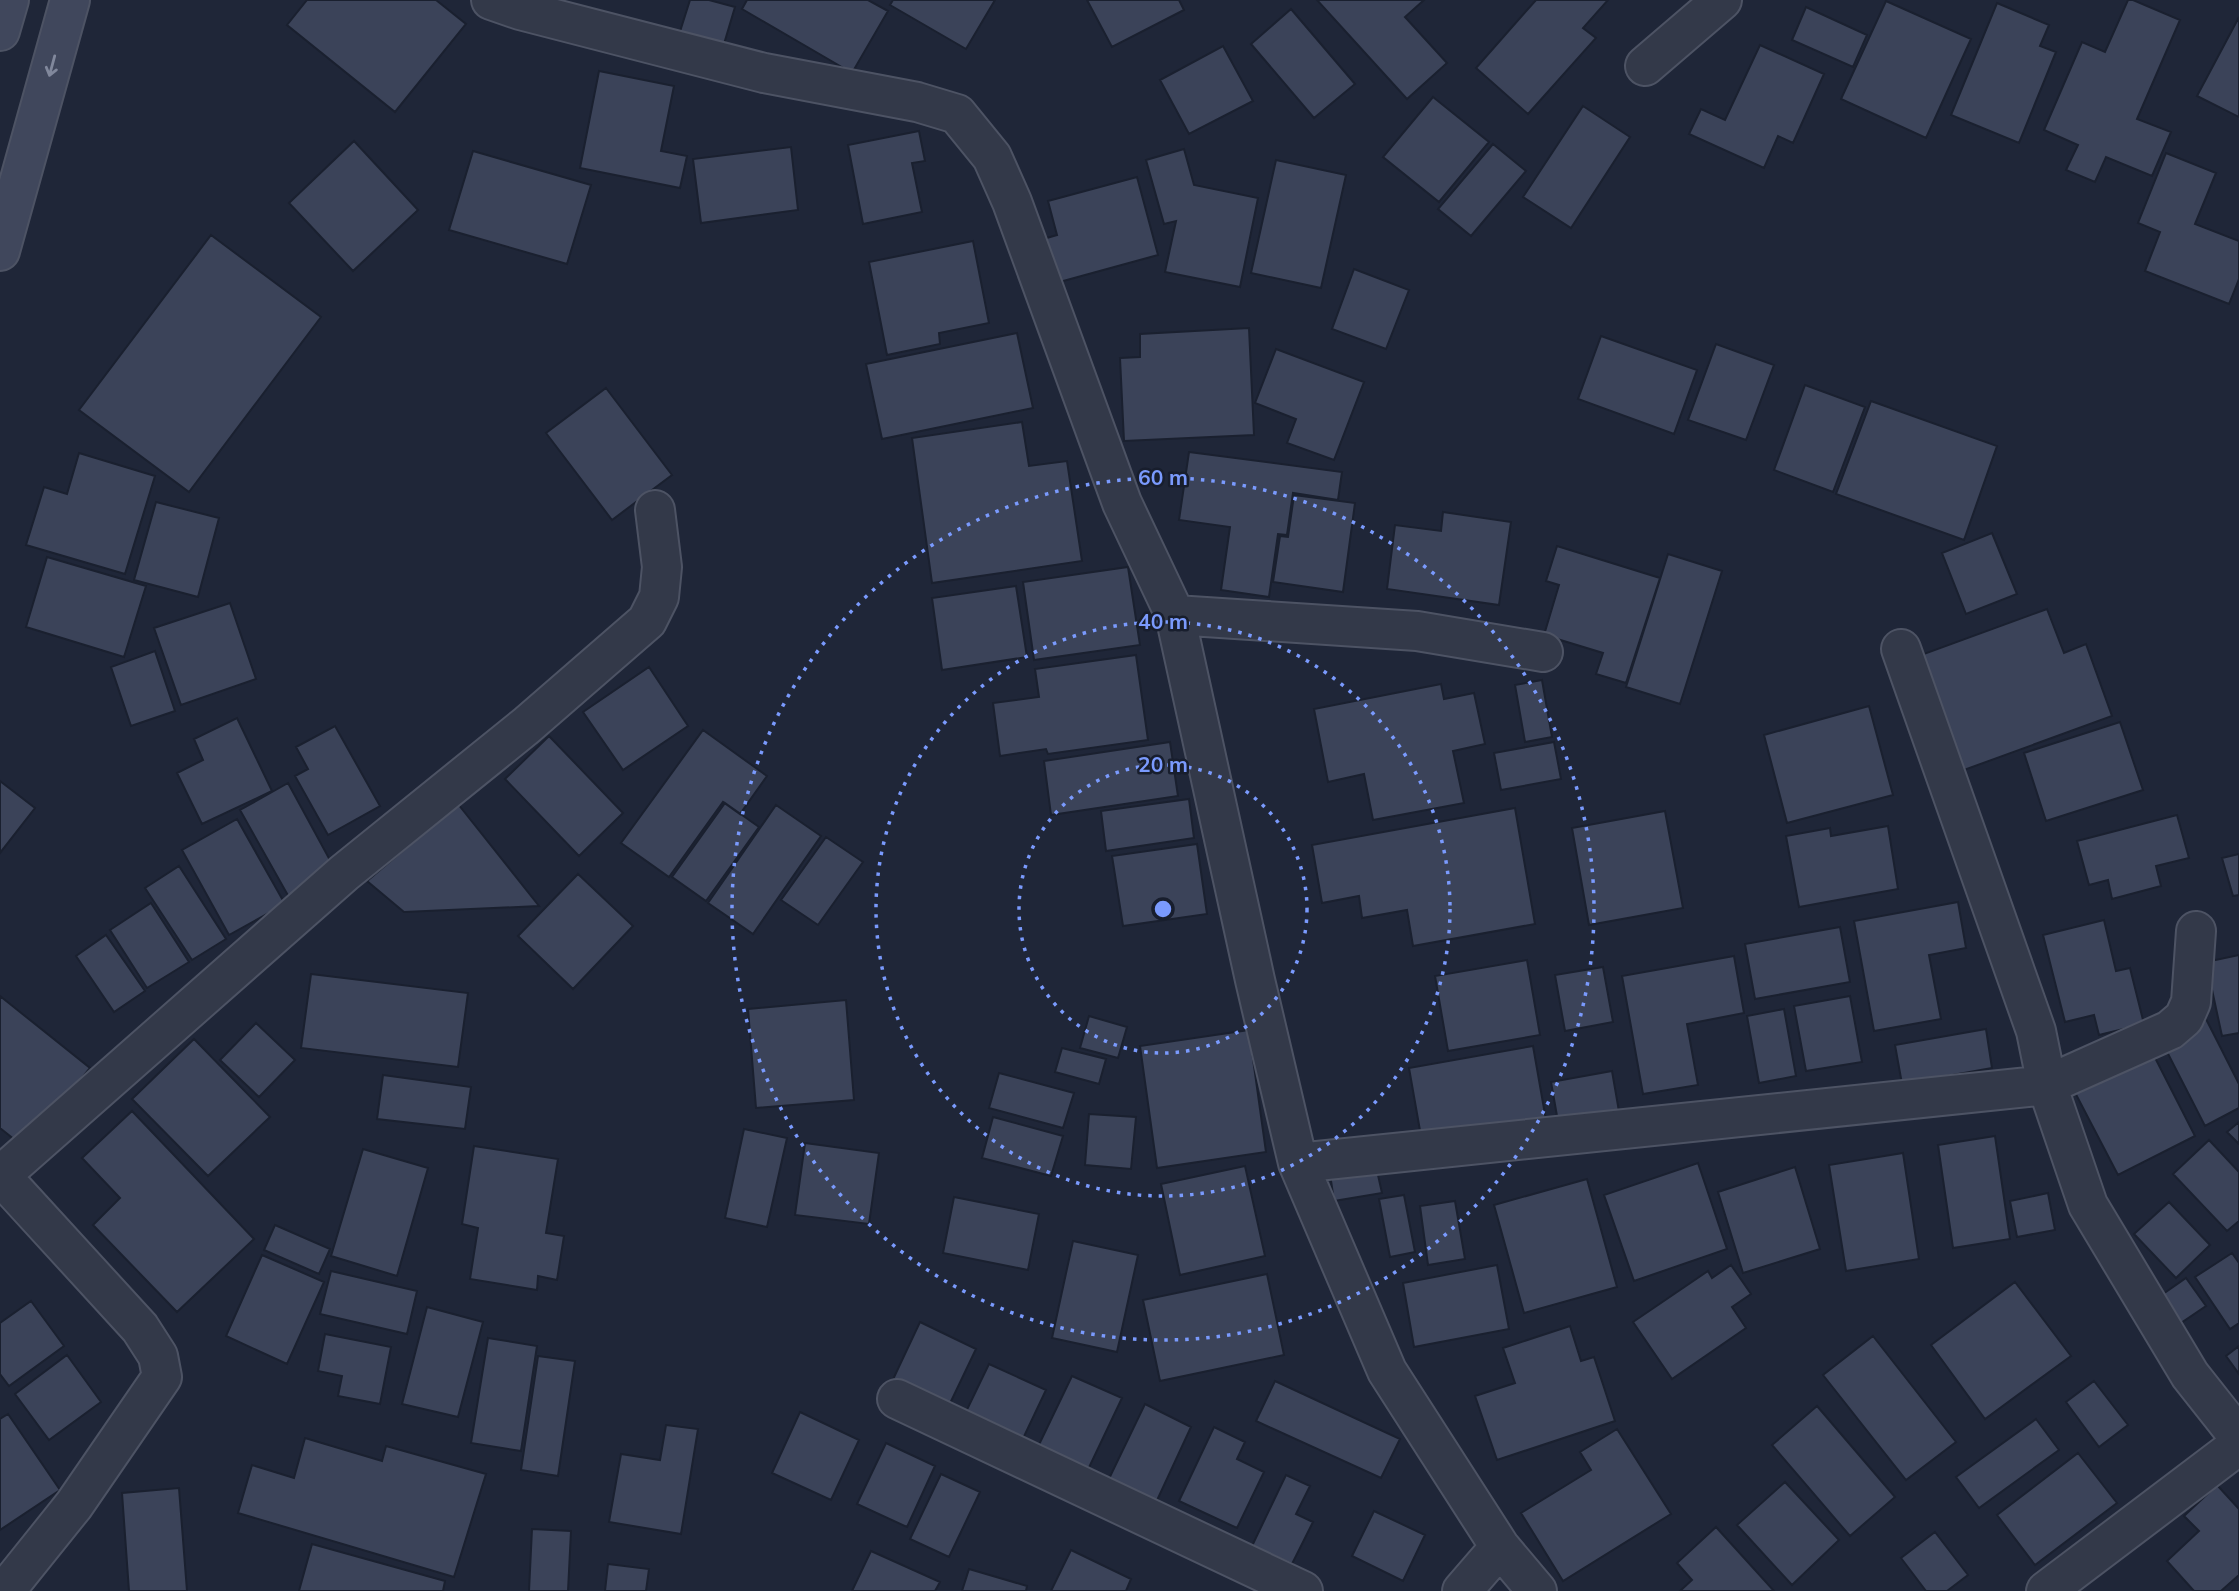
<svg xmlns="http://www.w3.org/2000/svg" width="2239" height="1591" viewBox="0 0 2239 1591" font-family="Mulish,sans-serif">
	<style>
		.building { fill: #3b4359; stroke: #1a202f; stroke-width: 2 }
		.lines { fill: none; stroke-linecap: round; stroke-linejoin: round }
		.street-casing { stroke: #4d5364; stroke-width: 42 }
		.secondary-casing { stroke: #4d5364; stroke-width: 42 }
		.street { stroke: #333949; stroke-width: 38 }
		.secondary { stroke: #40475c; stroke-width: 38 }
		.oneway { stroke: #81889c }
		.ring { fill: none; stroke: #7a9afd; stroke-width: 3.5; stroke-dasharray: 3.5 7 }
		.centre { fill: #7a9afd; stroke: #181e2d; stroke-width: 3.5 }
		.ring-label { font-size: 21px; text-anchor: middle; font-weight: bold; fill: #7a9afd; stroke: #181e2d; stroke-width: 5; stroke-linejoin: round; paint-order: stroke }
	</style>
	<rect width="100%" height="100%" fill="#1f2638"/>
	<!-- building -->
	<path class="building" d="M307 0H436L466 24 395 112 287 25Z
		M690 0H709L735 7 721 54 677 41Z
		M747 0H868L888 11 852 73 742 9Z
		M893 0H995L966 49 890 5Z
		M1087 0H1179L1184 10 1112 47Z
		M1317 0H1424L1405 17 1447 63 1407 99Z
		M1536 0H1608L1583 28 1596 38 1528 114 1476 68Z
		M2128 0H2133L2180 20 2137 119 2171 132 2152 176 2106 157 2095 182 2066 170 2078 145 2044 130 2082 42 2105 52Z
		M1886 1 1971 39 1926 138 1841 99Z
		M1997 3 2049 25 2040 46 2056 52 2019 143 1951 115Z
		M1806 7 1867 35 1853 67 1792 40Z
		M1291 9 1355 84 1314 118 1251 44Z
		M2239 17V117L2197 96Z
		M1760 45 1824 74 1793 143 1778 136 1764 168 1689 134 1701 109 1725 120Z
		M1223 46 1253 101 1189 134 1160 80Z
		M599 71 674 86 661 151 687 156 680 188 580 168Z
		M1433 97 1489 142 1439 202 1383 157Z
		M1583 106 1630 137 1571 228 1523 197Z
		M919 131 925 161 912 163 922 212 863 224 848 145Z
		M354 141 418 210 353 271 289 203Z
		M1493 144 1526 171 1471 236 1438 209Z
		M791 147 798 210 701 223 693 159Z
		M1184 149 1194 185 1258 198 1240 287 1165 272 1176 221 1164 224 1146 160Z
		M473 151 591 185 567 264 449 230Z
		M2166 153 2216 173 2195 224 2239 241V279L2229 304 2145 271 2160 232 2138 223Z
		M1276 160 1346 175 1321 288 1251 273Z
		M1137 177 1158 255 1045 286 1033 242 1057 235 1048 201Z
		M211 235 321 317 189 492 79 410Z
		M973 241 989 323 939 333 940 344 887 355 869 262Z
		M1354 269 1409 290 1386 349 1332 329Z
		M1249 328 1254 435 1124 441 1120 358 1140 357V334Z
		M1017 333 1033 408 882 439 866 364Z
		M1601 336 1697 370 1674 434 1578 399Z
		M1716 344 1774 365 1746 440 1688 420Z
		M1276 349 1364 382 1334 460 1287 443 1296 419 1255 403Z
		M1805 385 1865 407 1833 492 1774 470Z
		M606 388 672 475 612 520 546 433Z
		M1871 401 1997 446 1964 540 1836 494Z
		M1022 422 1029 466 1067 461 1082 561 932 583 912 438Z
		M1189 452 1342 472 1338 500 1293 493 1287 535 1278 534 1269 597 1221 590 1230 527 1179 520Z
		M79 453 155 476 125 574 26 545 44 487 67 494Z
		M1294 495 1355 503 1343 592 1273 582 1280 536 1288 537Z
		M156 502 219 518 198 597 134 580Z
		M1443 512 1511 522 1499 605 1387 589 1395 525 1441 531Z
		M1992 533 2017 594 1966 614 1942 553Z
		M1557 546 1660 578 1626 683 1596 674 1603 653 1544 635 1559 585 1546 581Z
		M1668 554 1722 571 1680 704 1626 687Z
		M47 557 146 586 124 657 26 627Z
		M1128 567 1140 645 1034 660 1023 582Z
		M1016 586 1027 657 942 670 932 598Z
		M230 603 256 679 181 705 154 628Z
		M2047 609 2064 653 2086 644 2112 716 1953 774 1910 659Z
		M155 651 175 711 131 726 111 667Z
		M1136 655 1148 740 1048 754 1046 749 1000 756 993 703 1039 697 1035 669Z
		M649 667 688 726 623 770 583 712Z
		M1542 680 1552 737 1525 742 1515 685Z
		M1441 684 1444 699 1474 693 1485 744 1453 751 1464 803 1373 820 1364 774 1328 782 1314 709Z
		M1869 706 1893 795 1787 823 1764 735Z
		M237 718 272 791 202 824 177 773 203 760 194 739Z
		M2120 722 2143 790 2046 821 2024 753Z
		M335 726 380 806 328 835 295 776 308 769 296 747Z
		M703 730 767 776 740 814 723 802 669 877 621 843Z
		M549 736 623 813 579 856 505 779Z
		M1170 742 1178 796 1051 815 1044 761Z
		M1554 742 1561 779 1501 790 1494 753Z
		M0 781 35 808 0 853Z
		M288 783 337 873 290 899 240 810Z
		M1189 799 1194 838 1106 851 1101 811Z
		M725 803 759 827 706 901 672 877Z
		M458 804 539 906 404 912 367 881Z
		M776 805 821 836 753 934 708 903Z
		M1515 808 1535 924 1413 946 1407 910 1362 918 1359 896 1322 903 1312 845Z
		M1665 811 1683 908 1589 925 1572 828Z
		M2177 815 2189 858 2156 866 2161 886 2112 899 2108 880 2089 885 2077 841Z
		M237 819 285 904 229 935 182 850Z
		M1888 826 1898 889 1799 907 1786 836 1830 828 1831 836Z
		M826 837 863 862 818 925 781 900Z
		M1197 844 1207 914 1123 926 1112 856Z
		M2239 854V895L2233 896 2222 858Z
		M179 866 226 939 192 960 145 888Z
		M578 874 633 926 573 989 518 936Z
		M1958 902 1966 948 1929 955 1941 1019 1874 1031 1854 921Z
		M151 903 189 962 147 988 110 930Z
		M2104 920 2116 971 2130 968 2144 1024 2099 1035 2094 1015 2065 1022 2043 935Z
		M1840 927 1850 982 1755 999 1745 944Z
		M106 935 145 991 114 1012 76 956Z
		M2239 955V1033L2222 1036 2206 962Z
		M1734 956 1744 1013 1687 1024 1698 1085 1643 1094 1622 976Z
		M1527 960 1540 1035 1448 1051 1435 976Z
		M1603 967 1613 1022 1565 1031 1555 975Z
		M311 974 468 993 458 1067 301 1048Z
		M0 996 90 1068 25 1148 0 1128Z
		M1850 996 1862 1062 1806 1071 1794 1006Z
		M846 1000 854 1100 756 1108 748 1009Z
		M1784 1009 1796 1076 1759 1083 1747 1016Z
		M1089 1016 1127 1027 1118 1058 1080 1048Z
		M2206 1019 2239 1084V1108L2205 1126 2162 1042Z
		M256 1023 295 1060 259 1097 220 1060Z
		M1986 1029 1992 1068 1902 1084 1895 1045Z
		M1249 1030 1266 1152 1157 1168 1140 1046Z
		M194 1039 270 1117 208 1176 132 1099Z
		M2147 1042 2195 1136 2118 1175 2069 1081Z
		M1533 1046 1546 1120 1422 1142 1409 1068Z
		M1062 1048 1106 1059 1099 1084 1055 1072Z
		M1612 1071 1621 1123 1560 1133 1551 1082Z
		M999 1073 1074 1093 1063 1128 989 1108Z
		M383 1075 471 1087 465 1129 377 1119Z
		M132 1111 254 1239 177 1312 93 1225 120 1198 82 1158Z
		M1089 1114 1136 1117 1131 1169 1085 1165Z
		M993 1117 1063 1136 1051 1176 982 1158Z
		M2239 1122V1144L2227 1132Z
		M744 1129 787 1138 767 1227 725 1218Z
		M1995 1136 2010 1239 1953 1248 1938 1145Z
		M2209 1140 2239 1172V1221L2227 1231 2173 1174Z
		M805 1143 879 1153 869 1224 795 1215Z
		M474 1146 558 1159 546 1233 564 1236 557 1280 538 1276 537 1290 470 1279 478 1228 462 1224Z
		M363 1149 428 1168 397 1276 331 1256Z
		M1903 1153 1919 1259 1846 1271 1829 1165Z
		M1698 1163 1727 1249 1634 1281 1604 1195Z
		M1245 1166 1265 1256 1180 1275 1161 1184Z
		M1376 1166 1382 1193 1334 1201 1330 1174Z
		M1795 1167 1820 1249 1743 1273 1718 1192Z
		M1587 1179 1617 1287 1524 1313 1494 1205Z
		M2048 1193 2055 1230 2017 1237 2010 1201Z
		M1404 1195 1415 1252 1390 1257 1379 1199Z
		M954 1197 1039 1214 1028 1270 943 1253Z
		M1455 1201 1465 1259 1428 1265 1420 1206Z
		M2169 1202 2210 1245 2176 1278 2134 1234Z
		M275 1225 330 1249 319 1274 264 1250Z
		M1073 1241 1138 1255 1117 1352 1052 1338Z
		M2232 1253 2239 1263V1323L2230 1329 2195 1277Z
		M262 1255 324 1282 287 1364 226 1336Z
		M1497 1265 1509 1329 1414 1347 1403 1283Z
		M1731 1265 1751 1294 1732 1307 1746 1328 1672 1379 1633 1322 1708 1271 1712 1278Z
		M331 1271 417 1291 407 1334 320 1314Z
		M1267 1274 1284 1355 1160 1381 1143 1300Z
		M2186 1278 2206 1306 2172 1329 2153 1301Z
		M2015 1282 2071 1356 1985 1419 1931 1345Z
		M31 1301 64 1346 9 1386 0 1374V1323Z
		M427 1307 483 1322 458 1417 402 1404Z
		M920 1322 976 1349 944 1416 888 1390Z
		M1570 1326 1581 1361 1594 1357 1615 1421 1497 1460 1475 1396 1515 1383 1503 1348Z
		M325 1334 391 1347 380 1404 338 1396 342 1376 318 1371Z
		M1873 1336 1956 1442 1906 1480 1823 1375Z
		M488 1338 537 1346 521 1451 471 1443Z
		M2239 1346V1374L2226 1356Z
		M67 1355 101 1402 49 1440 15 1394Z
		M538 1356 575 1361 558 1476 521 1470Z
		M989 1364 1046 1390 1019 1447 962 1420Z
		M1072 1376 1122 1398 1084 1478 1034 1455Z
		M1275 1381 1400 1439 1381 1478 1256 1421Z
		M2094 1381 2128 1425 2099 1447 2066 1402Z
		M1145 1404 1191 1427 1153 1509 1105 1487Z
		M1817 1406 1895 1497 1850 1536 1772 1445Z
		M800 1412 859 1440 831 1500 772 1473Z
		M8 1414 60 1490 0 1530V1419Z
		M2036 1419 2059 1450 1979 1508 1956 1477Z
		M666 1425 698 1429 681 1534 609 1522 621 1454 660 1460Z
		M1214 1427 1245 1442 1237 1459 1264 1472 1237 1528 1179 1501Z
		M1617 1429 1671 1514 1563 1581 1521 1513 1591 1470 1580 1452Z
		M305 1438 382 1461 386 1446 486 1474 454 1577 238 1513 252 1465 294 1478Z
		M886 1443 935 1466 907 1527 857 1504Z
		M2078 1453 2117 1503 2035 1565 1997 1515Z
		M941 1474 980 1492 949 1557 910 1539Z
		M1286 1475 1310 1486 1296 1514 1313 1522 1292 1564 1252 1546Z
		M1785 1482 1839 1540 1792 1585 1737 1525Z
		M2217 1485 2239 1509V1575L2221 1591H2194L2167 1561 2199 1531 2184 1516Z
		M179 1488 187 1591H129L122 1493Z
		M1374 1511 1425 1535 1403 1581 1352 1556Z
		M1716 1527 1774 1591H1680L1692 1580 1677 1563Z
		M532 1529 571 1531 568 1591H529Z
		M1935 1532 1968 1575 1947 1591H1926L1901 1558Z
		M312 1544 445 1581 443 1591H299Z
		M1071 1550 1131 1579 1126 1591H1051Z
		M871 1551 940 1582 935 1591H852Z
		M608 1564 649 1569 646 1591H605Z
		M969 1569 1027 1586 1026 1591H962Z"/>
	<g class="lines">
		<!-- street casing -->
		<g class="street-casing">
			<path id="street" d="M491 0 520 10 764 73 917 102 957 114 992 157 1012 202 1122 503 1175 615 1255 980 1298 1163 1387 1371 1500 1547 1537 1591
				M1645 66 1722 0
				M1175 615 1417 631 1543 652
				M1901 649 2036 1031 2047 1085 2088 1205 2190 1375 2239 1437
				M1298 1163 2047 1085 2170 1030 2184 1018 2191 1002 2196 931
				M0 1175 140 1328 158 1356 162 1377 74 1505 5 1591
				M0 1176 344 873 526 726 647 621 659 597 662 567 655 510
				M897 1399 1303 1591
				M1462 1591 1500 1547
				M2046 1591 2239 1445"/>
		</g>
		<!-- secondary casing -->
		<g class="secondary-casing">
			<path id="secondary" d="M0 31 9 0
				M0 251 70 0"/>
		</g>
		<!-- street -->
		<use href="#street" class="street"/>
		<!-- secondary -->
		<use href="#secondary" class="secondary"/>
	</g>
	<!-- one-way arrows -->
	<defs><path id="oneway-shaft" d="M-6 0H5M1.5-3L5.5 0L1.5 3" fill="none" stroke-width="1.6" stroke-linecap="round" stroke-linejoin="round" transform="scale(1.75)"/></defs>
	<use class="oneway" href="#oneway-shaft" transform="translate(52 66) rotate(105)"/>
	<!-- distance rings -->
	<g class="ring">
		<circle cx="1163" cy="909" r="144"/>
		<circle cx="1163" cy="909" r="287"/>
		<circle cx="1163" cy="909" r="431"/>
	</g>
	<circle cx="1163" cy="909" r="10" class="centre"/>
	<g class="ring-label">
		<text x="1163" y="485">60 m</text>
		<text x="1163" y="629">40 m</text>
		<text x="1163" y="772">20 m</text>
	</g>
</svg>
